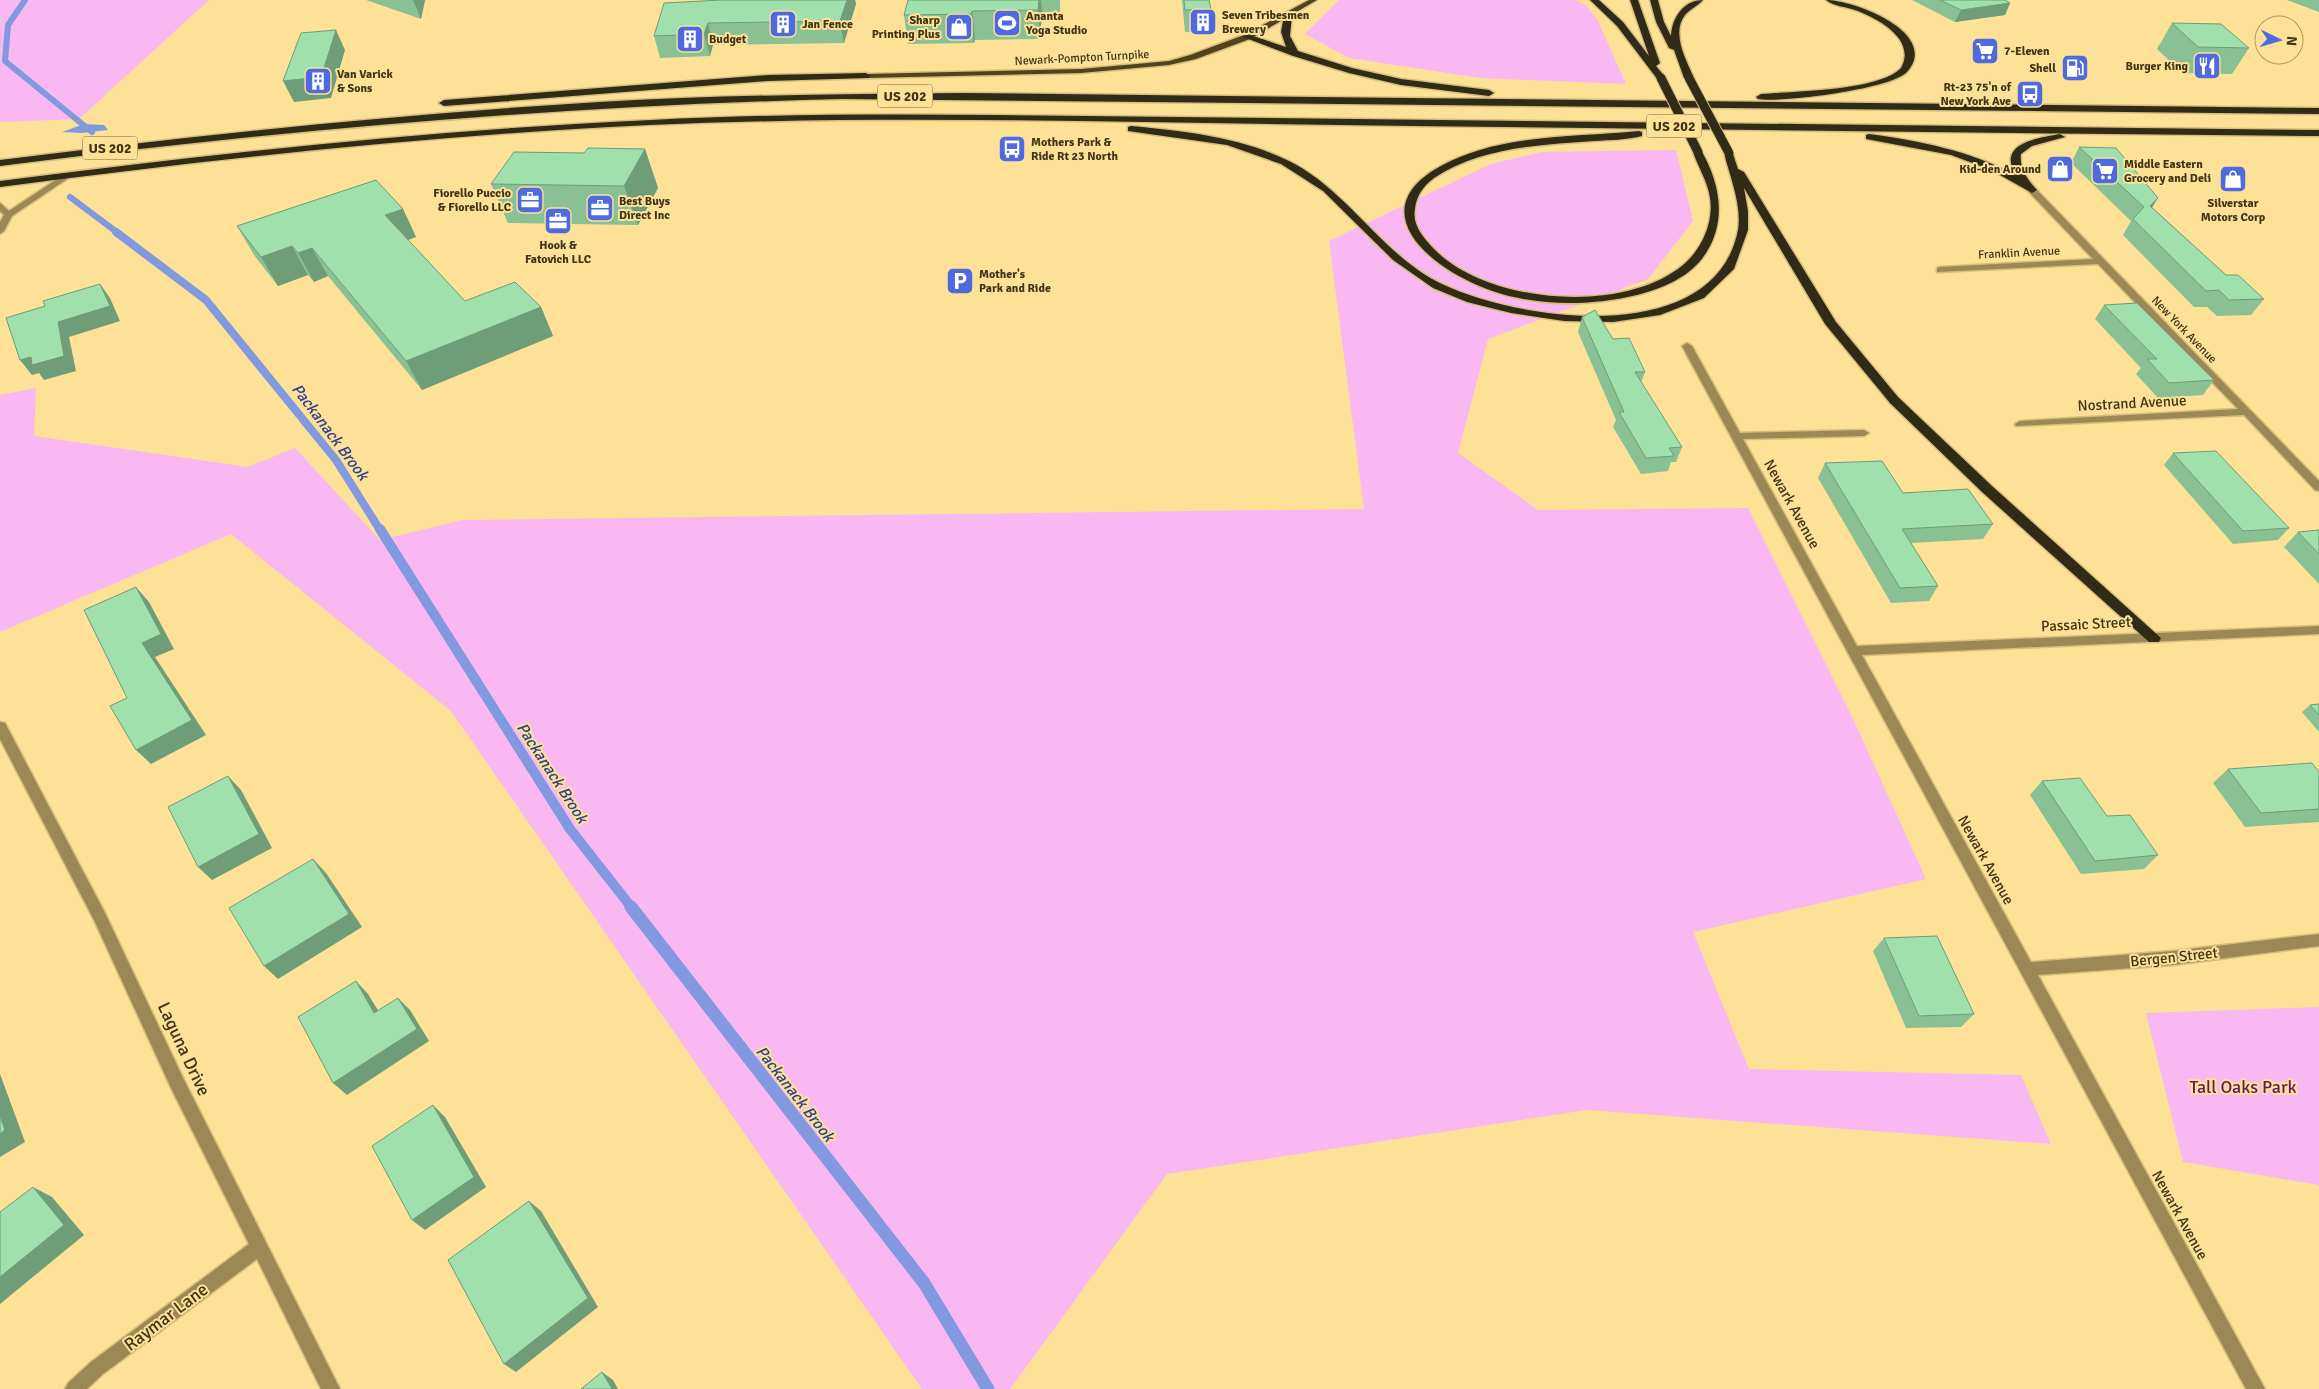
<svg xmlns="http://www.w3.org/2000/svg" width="2319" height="1389" viewBox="0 0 2319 1389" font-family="Signika,sans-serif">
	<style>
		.green { fill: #f9b8f2 }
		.water { fill: #8298df }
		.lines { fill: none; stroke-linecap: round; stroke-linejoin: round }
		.stream-far3 { stroke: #8298df; stroke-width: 6 }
		.stream-far2 { stroke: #8298df; stroke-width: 8 }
		.stream-far1 { stroke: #8298df; stroke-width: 10 }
		.stream { stroke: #8298df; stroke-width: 13 }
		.minor-casing { stroke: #d6be7d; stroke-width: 3 }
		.major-casing { stroke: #d6be7d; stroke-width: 3 }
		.highway-casing { stroke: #d6be7d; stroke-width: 3 }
		.minor { fill: #9c8854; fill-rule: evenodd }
		.major { fill: #4f421d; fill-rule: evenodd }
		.highway { fill: #312a17; fill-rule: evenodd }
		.highway-bridge-casing { stroke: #d6be7d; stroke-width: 11; stroke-linecap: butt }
		.highway-bridge { stroke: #312a17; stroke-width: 9 }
		.wall { fill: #89c194 }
		.shaded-wall { fill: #6f9d78 }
		.building { fill: #9fe0ac; stroke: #6f9d78 }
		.labels { text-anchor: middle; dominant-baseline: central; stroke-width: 4; stroke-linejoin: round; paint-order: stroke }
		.far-poi-label { font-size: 12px; font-weight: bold; fill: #3f3415; stroke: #fce197; text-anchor: start }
		.far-street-label { font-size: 12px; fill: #3f3415; stroke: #fce197 }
		.shield { fill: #fce197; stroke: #78683c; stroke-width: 1 }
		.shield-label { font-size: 14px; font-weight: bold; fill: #3f3415 }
		.street-label { font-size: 15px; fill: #3f3415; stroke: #fce197 }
		.water-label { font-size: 16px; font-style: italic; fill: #2d3e91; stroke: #fce197 }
		.near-street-label { font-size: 18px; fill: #3f3415; stroke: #fce197 }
		.near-park-label { font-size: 18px; fill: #62175e; stroke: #fce197 }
	</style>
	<rect width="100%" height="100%" fill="#fce197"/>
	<!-- green -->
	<path class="green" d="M0 0H209L79 119 0 122Z
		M1339 0H1575L1586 5 1598 21 1626 84 1480 78 1349 58 1305 34Z
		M1676 150 1693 221 1648 279 1488 339 1458 453 1538 510 1748 508 1854 721 1926 879 1693 932 1749 1069 2021 1075 2051 1144 1587 1110 1167 1174 1010 1389H922L451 711 231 534 0 632V395L36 388 34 436 248 467 295 448 380 540 463 520 1364 509 1329 241 1491 164 1542 152Z
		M2319 1007V1185L2183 1162 2146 1013Z"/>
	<!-- water -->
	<path class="water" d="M84 124 104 125 108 130 82 133 62 132Z"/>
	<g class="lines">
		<!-- stream-far3 -->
		<path class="stream-far3" d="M25 0 8 25 5 61 92 132
			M70 197 118 233"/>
		<!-- stream-far2 -->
		<path class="stream-far2" d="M116 232 206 300 336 460 380 530"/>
		<!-- stream-far1 -->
		<path class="stream-far1" d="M380 529 570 829 632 908"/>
		<!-- stream -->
		<path class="stream" d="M631 907 924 1283 988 1389"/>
		<!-- minor casing -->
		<g class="minor-casing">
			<path id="minor" d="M66 173 73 175 12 216 4 231 0 234V222L4 215 0 211V203L9 211Z
				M2032 187 2035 188 2319 481V491L2315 490 2244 415 2016 426 2015 424 2020 421 2238 409 2098 264 1937 272V268L1940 267 2093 259 2029 192 2028 190Z
				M1687 343 1692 346 1740 433 1864 430 1869 433 1864 436 1743 439 1857 646 2319 626V634L1862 655 2031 962 2173 951 2319 934V946L2173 965 2038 975 2265 1389H2246L1682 346Z
				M0 722 5 723 105 913 184 1080 340 1389H321L257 1259 103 1374 87 1389H65L68 1383 91 1362 249 1244 172 1090 94 920 0 739Z"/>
		</g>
		<!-- major casing -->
		<g class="major-casing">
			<path id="major" d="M1309 0H1317L1250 39 1196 59 1169 65 1081 73 866 78 862 76 866 74 1081 69 1169 61 1190 55 1244 35Z"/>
		</g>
		<!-- highway casing -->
		<g class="highway-casing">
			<path id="highway" d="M1590 0H1599L1623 22 1649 56 1630 0H1638L1660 63 1656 66 1666 78 1664 80H1658L1617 26Z
				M1650 0H1658L1664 22 1671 36C1672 17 1684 0 1703 0 1698 6 1690 9 1685 15 1671 33 1686 60 1694 78L1692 80 1684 78 1674 50 1669 48 1656 22Z
				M1826 0C1854 0 1941 33 1907 72 1892 89 1780 103 1758 99L1756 97 1761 94C1794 91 1879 91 1901 68 1917 39 1877 18 1855 10 1846 7 1833 6 1826 0Z
				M1288 12 1292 15 1290 36 1298 51 1352 68 1401 79 1489 90 1494 93 1489 96 1401 85 1349 73 1293 56 1243 37 1247 34 1286 47 1281 32 1284 15Z
				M866 73 870 76 869 78 768 81 444 106 439 103 444 100 768 75Z
				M963 93 2319 108V114L842 99C558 106 281 130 0 166V160C199 135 399 114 599 102 720 95 842 94 963 93Z
				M997 115 2319 130V136C1992 133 1666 129 1339 125 1109 122 880 115 650 125 433 135 216 159 0 187V181C216 153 433 130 651 120 766 114 882 114 997 115Z
				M1131 126C1184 131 1239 137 1287 160 1348 189 1381 255 1442 284 1522 322 1715 348 1738 230 1742 205 1730 177 1724 153L1732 151 1738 169 1744 172 1836 322 1898 397 1992 486 2161 638 2159 642H2149L1982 492 1890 403 1825 324 1744 188 1748 211V230L1734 269 1704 298 1660 315 1613 322 1564 321 1511 313 1467 302 1433 288 1393 260 1323 191 1281 164 1227 145 1128 131V127Z
				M1639 131 1642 132V136C1627 140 1610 140 1594 141 1539 145 1481 147 1434 178 1423 186 1416 197 1415 209 1412 225 1423 237 1433 248 1486 304 1623 315 1683 265 1701 250 1714 223 1710 198 1708 182 1698 167 1693 152L1701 150C1720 183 1727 220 1706 253 1691 277 1663 288 1637 295 1596 305 1551 306 1509 296 1434 277 1344 204 1460 157 1515 134 1581 137 1639 131Z
				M1869 134C1921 141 1970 151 2016 175 1996 143 2038 138 2060 134L2065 137 2032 146 2021 154C2019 169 2029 181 2037 190L2032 193 1991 170 1951 155 1866 139V135Z"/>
		</g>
		<!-- minor -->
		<use href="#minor" class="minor"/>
		<!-- major -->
		<use href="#major" class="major"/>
		<!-- highway -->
		<use href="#highway" class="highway"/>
		<!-- highway-bridge casing -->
		<g class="highway-bridge-casing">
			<path id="highway-bridge" d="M1661 78 1698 152
				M1689 78 1729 153"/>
		</g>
		<!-- highway-bridge -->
		<use href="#highway-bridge" class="highway-bridge"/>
	</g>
	<!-- wall -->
	<path class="wall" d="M366 0H425L421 19Z
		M721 0H855L856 4 844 43 713 45 710 56 660 58 654 36Z
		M908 0H1060V12H1042L1040 39 975 40 974 43 908 44 904 15Z
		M1182 0H1209L1211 9 1210 32H1185Z
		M1912 0H2005L2010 3 2005 15 1955 22Z
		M2287 0H2319V12Z
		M2172 23 2249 48 2232 74 2182 73 2157 49Z
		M2079 147 2152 207 2226 275 2264 299 2251 315 2217 316 2207 307H2194L2123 235 2131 221 2071 163Z
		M645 149 658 188 638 225 508 223 491 184 584 153Z
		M403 209 416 237 408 240 465 301 541 307 553 336 422 390 328 276 314 282 308 275 278 286 254 255 237 226Z
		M2104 305 2214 380 2203 395 2158 398 2136 374 2141 368 2095 319Z
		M1582 317 1645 372 1641 383 1682 447 1676 462H1671L1668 471 1641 474 1613 427 1616 420 1578 332Z
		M2173 453 2289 528 2278 540 2233 544 2164 465Z
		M1825 463 1903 493 1993 524 1983 539 1911 543 1938 586 1929 601 1891 603 1818 478Z
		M2319 530V584L2284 547 2298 532Z
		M2319 704V732L2302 712 2310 705Z
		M2228 769 2319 772V822L2245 827 2213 783Z
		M2042 781 2107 816 2158 855 2144 869 2081 874 2030 795Z
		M1884 938 1974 1014 1961 1027 1906 1028 1873 951Z"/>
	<!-- shaded-wall -->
	<path class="shaded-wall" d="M413 0H425L421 19Z
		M847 0H855L856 4 844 43 840 21Z
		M1039 0H1041L1042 12 1040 39 1038 10Z
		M2010 3 2005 15 1955 22 1961 10Z
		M972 11 975 40 974 43 971 14Z
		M708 23 713 45 710 56 704 34Z
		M336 30 345 50 331 98 294 102 283 81Z
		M645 149 658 188 638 225 624 186Z
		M2158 198 2148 214 2150 206Z
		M403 209 416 237 399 243 385 215Z
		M292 246 308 275 278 286 261 257Z
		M312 248 328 276 314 282 298 253Z
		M100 284 110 298 120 321 69 337 76 371 44 380 39 373 32 375 20 360 58 322Z
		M541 307 553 336 422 390 406 361Z
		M136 587 149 602 174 649 155 657 206 735 151 764 136 750 142 643Z
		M228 776 241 790 272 848 212 880 198 867Z
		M313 859 326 873 362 927 278 979 264 966Z
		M356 981 368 994 387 1025 374 1013Z
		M398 998 410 1010 429 1041 347 1095 333 1083Z
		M0 1074 25 1142 0 1157Z
		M433 1105 445 1117 486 1187 425 1230 412 1220Z
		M33 1187 52 1197 84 1235 0 1304V1277Z
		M529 1201 541 1211 598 1307 516 1372 504 1364Z
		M602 1372 613 1380 618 1389H612Z"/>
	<!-- building -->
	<path class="building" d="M721 0H847L840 21 708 23 704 34 654 36 664 3Z
		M908 0H1039L1038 10 972 11 971 14 904 15Z
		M1184 0H1209L1211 9 1185 10Z
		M1940 0H2005L2010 3 1961 10Z
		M2172 23 2221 24 2249 48 2198 47Z
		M336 30 321 77 283 81 301 33Z
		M2079 147 2116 148 2158 198 2150 206 2226 275H2238L2264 299 2229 300 2219 290 2206 291 2133 219 2144 207Z
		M588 148 645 149 624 186 491 184 514 152 584 153Z
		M376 180 403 209 385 215 465 301 515 282 541 307 406 361 312 248 298 253 292 246 261 257 237 226Z
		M100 284 110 306 58 322 64 356 32 365 31 357 20 360 6 318 45 306 43 301Z
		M2137 303 2214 380 2169 383 2147 359H2157L2104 305Z
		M1595 310 1613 339 1629 338 1645 372H1635L1682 447 1669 448 1674 456 1646 458 1619 412H1624L1582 317Z
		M2216 451 2289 528 2243 531 2173 453Z
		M1882 461 1903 493 1968 489 1993 524 1902 529 1938 586 1900 588 1825 463Z
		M2319 530V554L2298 532Z
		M136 587 161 634 142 643 192 720 136 750 110 706 127 698 84 610Z
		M2319 704V715L2310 705Z
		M2312 763 2319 772V809L2261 813 2228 769Z
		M228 776 259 834 198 867 168 807Z
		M2080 778 2107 816 2130 815 2158 855 2095 861 2042 781Z
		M313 859 349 914 264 966 229 908Z
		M1937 936 1974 1014 1919 1016 1884 938Z
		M356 981 374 1013 398 998 417 1029 333 1083 298 1017Z
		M433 1105 474 1177 412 1220 372 1146Z
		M0 1116 5 1130 0 1134Z
		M33 1187 64 1225 0 1277V1212Z
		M529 1201 588 1298 504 1364 448 1260Z
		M602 1372 612 1389H581Z"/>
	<!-- icons -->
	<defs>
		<g id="building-square" transform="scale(1.4375)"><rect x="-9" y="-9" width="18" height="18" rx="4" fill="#4f69de" stroke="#fce197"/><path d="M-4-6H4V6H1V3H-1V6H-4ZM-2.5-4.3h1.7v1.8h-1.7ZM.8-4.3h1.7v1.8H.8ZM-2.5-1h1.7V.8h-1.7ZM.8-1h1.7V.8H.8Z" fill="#fff"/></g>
		<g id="stadium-square" transform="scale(1.4375)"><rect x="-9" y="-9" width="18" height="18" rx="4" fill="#4f69de" stroke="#fce197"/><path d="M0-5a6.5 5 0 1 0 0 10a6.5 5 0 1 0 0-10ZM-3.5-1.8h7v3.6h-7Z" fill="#fff"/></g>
		<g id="shop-square" transform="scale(1.4375)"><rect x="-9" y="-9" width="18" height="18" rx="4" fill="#4f69de" stroke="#fce197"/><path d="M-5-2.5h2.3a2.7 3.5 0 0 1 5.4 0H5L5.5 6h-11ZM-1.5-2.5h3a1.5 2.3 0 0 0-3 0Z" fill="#fff"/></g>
		<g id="supermarket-square" transform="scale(1.4375)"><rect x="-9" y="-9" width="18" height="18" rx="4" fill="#4f69de" stroke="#fce197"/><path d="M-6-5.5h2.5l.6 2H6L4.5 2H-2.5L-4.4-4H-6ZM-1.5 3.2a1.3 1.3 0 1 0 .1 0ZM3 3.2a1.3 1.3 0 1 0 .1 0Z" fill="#fff"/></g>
		<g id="restaurant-square" transform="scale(1.4375)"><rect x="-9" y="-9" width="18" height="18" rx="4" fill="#4f69de" stroke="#fce197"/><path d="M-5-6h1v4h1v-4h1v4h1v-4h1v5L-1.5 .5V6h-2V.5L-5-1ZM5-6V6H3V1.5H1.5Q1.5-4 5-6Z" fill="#fff"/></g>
		<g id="fuel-square" transform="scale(1.4375)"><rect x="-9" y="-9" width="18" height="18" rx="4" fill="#4f69de" stroke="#fce197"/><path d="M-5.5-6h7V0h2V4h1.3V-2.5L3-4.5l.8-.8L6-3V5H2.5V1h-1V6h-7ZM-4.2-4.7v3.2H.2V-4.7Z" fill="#fff"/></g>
		<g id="bus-square" transform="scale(1.4375)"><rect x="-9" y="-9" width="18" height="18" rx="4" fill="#4f69de" stroke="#fce197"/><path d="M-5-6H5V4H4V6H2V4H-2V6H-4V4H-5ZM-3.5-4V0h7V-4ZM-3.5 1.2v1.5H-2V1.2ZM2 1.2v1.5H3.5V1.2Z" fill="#fff"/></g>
		<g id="office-square" transform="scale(1.4375)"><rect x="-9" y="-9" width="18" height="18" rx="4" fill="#4f69de" stroke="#fce197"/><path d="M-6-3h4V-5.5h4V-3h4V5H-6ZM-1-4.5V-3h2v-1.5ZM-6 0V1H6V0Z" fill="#fff"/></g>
		<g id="parking-square" transform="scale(1.4375)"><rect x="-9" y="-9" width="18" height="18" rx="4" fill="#4f69de" stroke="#fce197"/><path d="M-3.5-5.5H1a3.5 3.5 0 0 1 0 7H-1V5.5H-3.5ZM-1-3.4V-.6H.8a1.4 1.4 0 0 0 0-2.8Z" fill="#fff"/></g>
	</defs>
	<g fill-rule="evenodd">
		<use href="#building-square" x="1203" y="22"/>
		<use href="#stadium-square" x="1007" y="23"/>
		<use href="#building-square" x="783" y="24"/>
		<use href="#shop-square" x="959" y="27"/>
		<use href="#building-square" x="690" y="39"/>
		<use href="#supermarket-square" x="1985" y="51"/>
		<use href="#restaurant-square" x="2207" y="66"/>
		<use href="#fuel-square" x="2075" y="68"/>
		<use href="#building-square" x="318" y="81"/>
		<use href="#bus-square" x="2030" y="94"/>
		<use href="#bus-square" x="1012" y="149"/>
		<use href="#shop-square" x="2060" y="169"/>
		<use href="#supermarket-square" x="2105" y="171"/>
		<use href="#shop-square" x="2233" y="179"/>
		<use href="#office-square" x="530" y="200"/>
		<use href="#office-square" x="600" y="208"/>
		<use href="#office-square" x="558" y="221"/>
		<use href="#parking-square" x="960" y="281"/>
	</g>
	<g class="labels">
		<!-- far-poi labels -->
		<g class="far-poi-label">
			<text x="1222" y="15">Seven Tribesmen<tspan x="1222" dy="14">Brewery</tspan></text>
			<text x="1026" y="16">Ananta<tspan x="1026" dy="14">Yoga Studio</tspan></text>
			<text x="940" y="20" text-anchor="end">Sharp<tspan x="940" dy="14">Printing Plus</tspan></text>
			<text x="802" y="24">Jan Fence</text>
			<text x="709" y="39">Budget</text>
			<text x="2004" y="51">7-Eleven</text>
			<text x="2188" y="66" text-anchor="end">Burger King</text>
			<text x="2056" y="68" text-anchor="end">Shell</text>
			<text x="337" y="74">Van Varick<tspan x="337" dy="14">&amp; Sons</tspan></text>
			<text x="2011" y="87" text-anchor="end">Rt-23 75'n of<tspan x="2011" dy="14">New York Ave</tspan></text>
			<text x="1031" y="142">Mothers Park &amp;<tspan x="1031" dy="14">Ride Rt 23 North</tspan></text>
			<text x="2124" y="164">Middle Eastern<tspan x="2124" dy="14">Grocery and Deli</tspan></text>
			<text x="2041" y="169" text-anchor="end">Kid-den Around</text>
			<text x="511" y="193" text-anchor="end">Fiorello Puccio<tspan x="511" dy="14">&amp; Fiorello LLC</tspan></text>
			<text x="619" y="201">Best Buys<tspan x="619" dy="14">Direct Inc</tspan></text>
			<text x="2233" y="203" text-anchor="middle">Silverstar<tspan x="2233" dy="14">Motors Corp</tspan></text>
			<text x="558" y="245" text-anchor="middle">Hook &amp;<tspan x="558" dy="14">Fatovich LLC</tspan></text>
			<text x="979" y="274">Mother's<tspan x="979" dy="14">Park and Ride</tspan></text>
		</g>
		<!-- far-street labels -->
		<g class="far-street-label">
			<text transform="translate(1082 58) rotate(-3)">Newark-Pompton Turnpike</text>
			<text transform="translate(2019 253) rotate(-3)">Franklin Avenue</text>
			<text transform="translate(2184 330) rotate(46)">New York Avenue</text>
		</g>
		<!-- shield labels -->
		<g class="shield">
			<rect x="877.5" y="84.5" width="55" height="23" rx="4"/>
			<rect x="1646.5" y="114.5" width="55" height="23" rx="4"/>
			<rect x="82.5" y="136.5" width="55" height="23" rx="4"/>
		</g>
		<g class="shield-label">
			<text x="905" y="96">US 202</text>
			<text x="1674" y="126">US 202</text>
			<text x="110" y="148">US 202</text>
		</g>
		<!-- street labels -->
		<g class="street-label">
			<text transform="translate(2132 403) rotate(-3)">Nostrand Avenue</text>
			<text transform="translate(1792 504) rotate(61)">Newark Avenue</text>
			<text transform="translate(2086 624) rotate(-3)">Passaic Street</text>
			<text transform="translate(1986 860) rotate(61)">Newark Avenue</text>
			<text transform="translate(2174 957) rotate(-6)">Bergen Street</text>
			<text transform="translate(2180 1215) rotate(61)">Newark Avenue</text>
		</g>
		<!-- water labels -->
		<g class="water-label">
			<text transform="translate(330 432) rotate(53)">Packanack Brook</text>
			<text transform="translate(552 773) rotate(57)">Packanack Brook</text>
			<text transform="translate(795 1094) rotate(52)">Packanack Brook</text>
		</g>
		<!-- near-street labels -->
		<g class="near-street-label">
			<text transform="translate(184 1049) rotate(65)">Laguna Drive</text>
			<text transform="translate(166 1317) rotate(-37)">Raymar Lane</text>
		</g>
		<!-- near-park labels -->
		<g class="near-park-label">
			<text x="2243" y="1087">Tall Oaks Park</text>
		</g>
	</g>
	<!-- north arrow -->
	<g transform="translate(2279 40) rotate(95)"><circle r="24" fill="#fce197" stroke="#b09c63"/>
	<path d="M0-4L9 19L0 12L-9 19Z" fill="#4f69de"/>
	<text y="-8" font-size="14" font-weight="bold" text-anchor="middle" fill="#3f3415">N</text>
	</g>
</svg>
